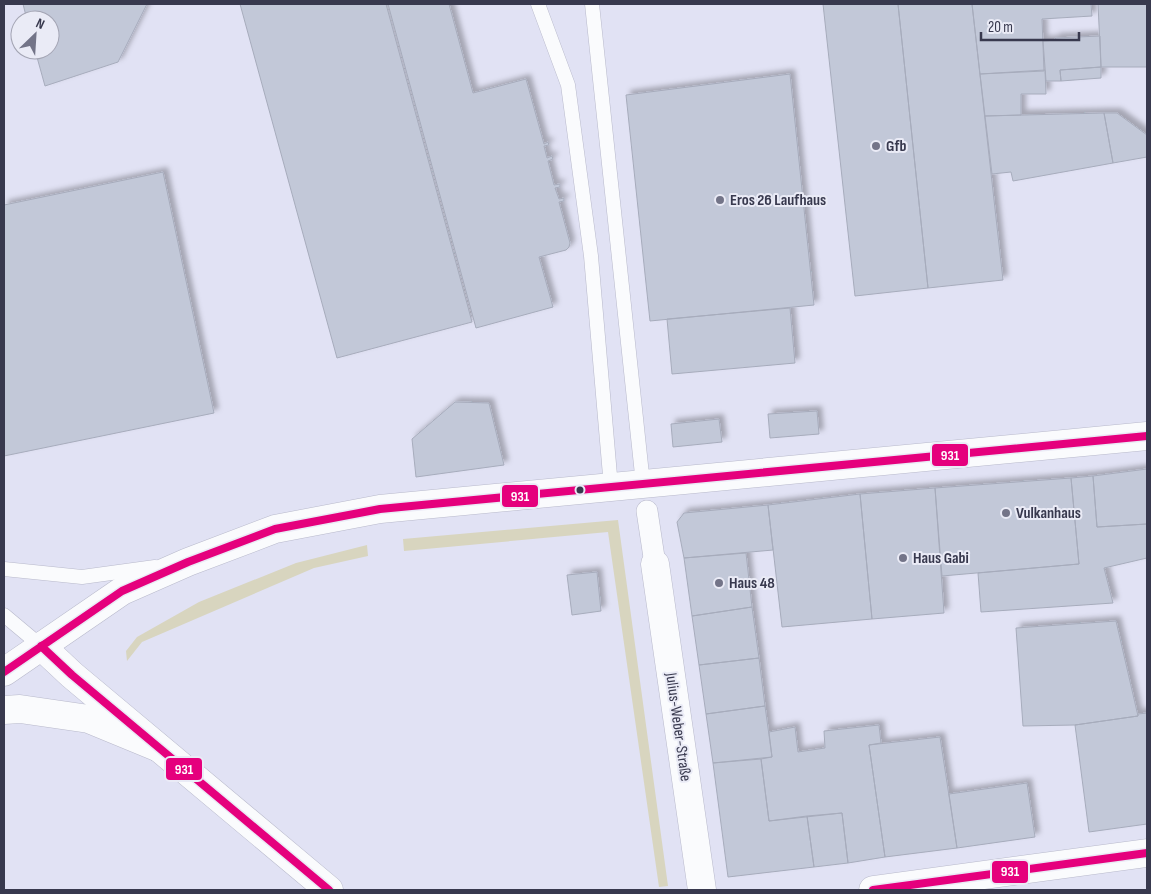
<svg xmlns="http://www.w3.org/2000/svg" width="1151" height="894" viewBox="0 0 1151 894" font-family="'Sofia Sans Condensed',sans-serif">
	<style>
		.green { fill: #d8d5bf }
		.building { fill: #c2c8d8; stroke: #a7acbc; filter: url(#shadow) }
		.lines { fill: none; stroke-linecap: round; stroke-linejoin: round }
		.service-casing { stroke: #b8b9cb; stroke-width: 15 }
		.pedestrian-casing { stroke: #b8b9cb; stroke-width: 22 }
		.minor-casing { stroke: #b8b9cb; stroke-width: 29 }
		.secondary-casing { stroke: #b8b9cb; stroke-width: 29 }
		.service { stroke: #fafbfd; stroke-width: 14 }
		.pedestrian { stroke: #fafbfd; stroke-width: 21 }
		.minor { stroke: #fafbfd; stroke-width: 28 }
		.secondary { stroke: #fafbfd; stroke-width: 28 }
		.bus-1-casing { stroke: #eaebf6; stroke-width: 11 }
		.bus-1 { stroke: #e5007d; stroke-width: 8 }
		.poi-dot { fill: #737488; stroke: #eaebf6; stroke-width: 2 }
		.bus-dot { fill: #38394e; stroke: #eaebf6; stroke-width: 2 }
		.labels { text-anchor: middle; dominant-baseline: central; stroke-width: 4; stroke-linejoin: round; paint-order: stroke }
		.poi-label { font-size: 16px; font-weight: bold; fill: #38394e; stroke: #eaebf6; text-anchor: start }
		.street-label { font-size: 16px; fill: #38394e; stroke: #eaebf6 }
		.line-badge { stroke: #eaebf6; stroke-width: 2 }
		.badge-label { font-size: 14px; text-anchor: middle; font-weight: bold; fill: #fff }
	</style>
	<defs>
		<filter id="shadow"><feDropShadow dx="4.5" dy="-4.5" stdDeviation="2.5" flood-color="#0004"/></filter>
	</defs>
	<rect width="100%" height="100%" fill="#e1e2f4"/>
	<!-- green -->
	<path class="green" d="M618 520 668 886 659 887 608 532 404 551 403 539Z
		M367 545 368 556 314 568 142 642 127 661 126 651 137 637 199 602 296 563Z"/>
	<!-- building -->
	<path class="building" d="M23 4H147L118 62 45 86 35 50H50V20H27Z
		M240 4H386L472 322 337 358Z
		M388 4H449L473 93 526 79 544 144 548 142 549 145 544 146 547 158 552 156 553 159 548 161 554 185 560 184V187L555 188 559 199 564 198V201L559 202 570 243 569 247 566 250 539 257 553 307 476 328Z
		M823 4H898L928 288 855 296Z
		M898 4H972L1003 280 928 288Z
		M972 4H1091L1092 16 1042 19 1044 71 980 74Z
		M1098 4H1147V67H1101Z
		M1100 36 1101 67 1060 70 1061 81H1046L1043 41 1056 40 1055 38Z
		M1101 67V78L1061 81 1060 70Z
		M1045 70 1046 94H1021V115L985 116 980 74Z
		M790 74 814 305 650 321 626 95Z
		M1104 113H1117L1147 135V157L1113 163Z
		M1104 113 1113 163 1013 181 1011 172 992 174 985 116Z
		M163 172 214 413 4 456V205Z
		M790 308 795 363 672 374 667 319Z
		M455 402 489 403 504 465 416 477 412 439Z
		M817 411 819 434 770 438 768 414Z
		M719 419 722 442 673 447 671 424Z
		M1147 469V524L1097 527 1093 476Z
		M1093 476 1097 527 1147 524V558L1104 568 1113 603 981 612 978 573 1079 564 1071 478Z
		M1071 478 1079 564 942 576 935 488Z
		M935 488 944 613 872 619 860 494Z
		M860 494 872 619 782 627 768 505Z
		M768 505 773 550 684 558 677 522 684 513Z
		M746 553 752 607 692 616 684 558Z
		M597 572 601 611 572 615 567 575Z
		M752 607 759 658 699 665 692 616Z
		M1116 621 1138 716 1075 725 1023 726 1016 628Z
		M759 658 765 706 706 714 699 665Z
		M765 706 772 757 713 763 706 714Z
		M1147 713V824L1089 832 1075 725 1138 716V714Z
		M879 725 881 743 869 745 885 857 848 863 842 813 769 821 761 759 772 757 769 732 795 727 798 752 825 748 824 731Z
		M940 737 957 848 885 857 869 745Z
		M761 759 769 821 807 816 814 867 728 877 713 763Z
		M1027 783 1035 837 957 848 949 794Z
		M842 813 848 863 814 867 807 816Z"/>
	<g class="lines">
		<!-- service casing -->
		<g class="service-casing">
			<path id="service" d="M538 4 568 85 591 256 611 487
				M592 4 643 484
				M4 569 82 577 155 567
				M4 615 41 646"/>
		</g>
		<!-- pedestrian casing -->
		<g class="pedestrian-casing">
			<path id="pedestrian" d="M647 511 655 564"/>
		</g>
		<!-- minor casing -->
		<g class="minor-casing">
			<path id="minor" d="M655 564 702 890
				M41 646 72 675 329 890
				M873 890 1147 853"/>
		</g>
		<!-- secondary casing -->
		<g class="secondary-casing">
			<path id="secondary" d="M4 672 122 591 188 562 275 529 380 509 1147 436
				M4 710 20 709 89 719 157 747"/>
		</g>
		<!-- service -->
		<use href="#service" class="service"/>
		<!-- pedestrian -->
		<use href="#pedestrian" class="pedestrian"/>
		<!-- minor -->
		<use href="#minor" class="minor"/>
		<!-- secondary -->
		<use href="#secondary" class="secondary"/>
		<!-- bus-1 casing -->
		<g class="bus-1-casing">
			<path id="bus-1" d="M41 646 72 675 329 890
				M4 672 122 591 188 562 275 529 380 509 1147 436
				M873 890 1147 853"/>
		</g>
		<!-- bus-1 -->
		<use href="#bus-1" class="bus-1"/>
	</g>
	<!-- markers -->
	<g class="poi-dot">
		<circle cx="876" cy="146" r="5"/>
		<circle cx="720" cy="200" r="5"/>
		<circle cx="1006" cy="513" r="5"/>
		<circle cx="903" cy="558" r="5"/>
		<circle cx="719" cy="583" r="5"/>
	</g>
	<circle class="bus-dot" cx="580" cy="490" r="4.5"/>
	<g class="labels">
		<!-- poi labels -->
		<g class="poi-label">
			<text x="886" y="146">Gfb</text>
			<text x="730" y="200">Eros 26 Laufhaus</text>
			<text x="1016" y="513">Vulkanhaus</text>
			<text x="913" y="558">Haus Gabi</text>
			<text x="729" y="583">Haus 48</text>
		</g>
		<!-- street labels -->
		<g class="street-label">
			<text transform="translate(678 727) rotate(82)">Julius-Weber-Straße</text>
		</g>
	</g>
	<g class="line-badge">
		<rect x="931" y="443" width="38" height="24" rx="5" fill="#e5007d"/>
		<rect x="501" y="484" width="38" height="24" rx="5" fill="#e5007d"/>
		<rect x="165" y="757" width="38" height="24" rx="5" fill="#e5007d"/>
		<rect x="991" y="860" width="38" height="24" rx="5" fill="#e5007d"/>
	</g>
	<g class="badge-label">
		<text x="950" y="460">931</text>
		<text x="520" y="501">931</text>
		<text x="184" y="774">931</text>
		<text x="1010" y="876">931</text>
	</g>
	<!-- border -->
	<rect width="1151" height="894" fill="none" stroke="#38394e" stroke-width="10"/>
	<!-- north arrow -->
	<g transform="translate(35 35) rotate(25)"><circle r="24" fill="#eaebf6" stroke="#a3a4b3"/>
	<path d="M0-4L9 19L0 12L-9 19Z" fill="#737488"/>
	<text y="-8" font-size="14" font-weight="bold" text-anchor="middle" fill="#38394e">N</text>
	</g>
	<!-- scale -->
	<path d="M981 32v8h98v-8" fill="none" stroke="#38394e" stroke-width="2.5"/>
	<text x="988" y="32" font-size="15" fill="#38394e" stroke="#eaebf6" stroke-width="4" paint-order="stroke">20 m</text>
</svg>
